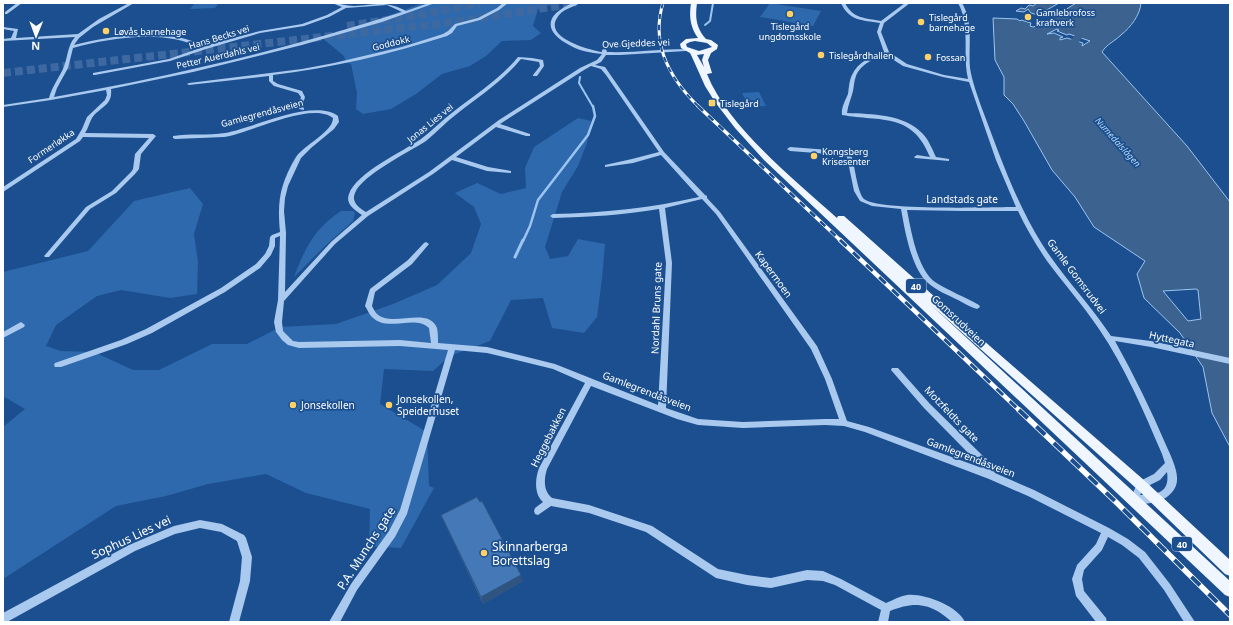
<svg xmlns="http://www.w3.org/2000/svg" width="1233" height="625" viewBox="0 0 1233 625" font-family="'Noto Sans',sans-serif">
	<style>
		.green { fill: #2e69ad }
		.water { fill: #3c6290; stroke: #9cc4f0; fill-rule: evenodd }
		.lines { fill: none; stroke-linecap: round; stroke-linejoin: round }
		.stream-far2 { stroke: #9cc4f0; stroke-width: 2 }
		.stream-far1 { stroke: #9cc4f0; stroke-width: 2.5 }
		.stream { stroke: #9cc4f0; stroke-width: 3 }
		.river { fill: #3c6290; fill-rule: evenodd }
		.highway-tunnel { stroke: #3d69a0; stroke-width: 8; stroke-dasharray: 8 4; stroke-linecap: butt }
		.minor { fill: #a9c9ee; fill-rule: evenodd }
		.major { fill: #f0f6ff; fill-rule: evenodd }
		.rail-far3-casing { stroke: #fff; stroke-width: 3 }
		.rail-far2-casing { stroke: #fff; stroke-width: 3.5 }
		.rail-far1-casing { stroke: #fff; stroke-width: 4.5 }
		.rail-casing { stroke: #fff; stroke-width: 5.5 }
		.rail-far3 { stroke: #1b4f8f; stroke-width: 2; stroke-dasharray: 5.5; stroke-linecap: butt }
		.rail-far2 { stroke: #1b4f8f; stroke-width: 2.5; stroke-dasharray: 7; stroke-linecap: butt }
		.rail-far1 { stroke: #1b4f8f; stroke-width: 3; stroke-dasharray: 9; stroke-linecap: butt }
		.rail { stroke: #1b4f8f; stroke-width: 4; stroke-dasharray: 12; stroke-linecap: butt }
		.wall { fill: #3a679d }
		.shaded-wall { fill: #305480 }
		.building { fill: #4478b7; stroke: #305480 }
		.poi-dot { fill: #ffd166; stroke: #1b4f8f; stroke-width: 1.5 }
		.labels { text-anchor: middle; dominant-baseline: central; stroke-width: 3.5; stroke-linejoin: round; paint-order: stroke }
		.far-poi-label { font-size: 9px; fill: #fff; stroke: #1b4f8f; text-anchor: start }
		.far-street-label { font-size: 9px; fill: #fff; stroke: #1b4f8f }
		.far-water-label { font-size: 9px; font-style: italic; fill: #b5d3f5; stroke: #1b4f8f }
		.shield { fill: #1b4f8f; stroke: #bbcadd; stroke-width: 1 }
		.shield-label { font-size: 9px; font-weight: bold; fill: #fff }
		.street-label { font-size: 10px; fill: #fff; stroke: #1b4f8f }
		.poi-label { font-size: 10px; fill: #fff; stroke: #1b4f8f; text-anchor: start }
		.near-street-label { font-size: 12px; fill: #fff; stroke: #1b4f8f }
		.near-poi-label { font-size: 12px; fill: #fff; stroke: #1b4f8f; text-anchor: start }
	</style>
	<rect width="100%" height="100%" fill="#1b4f8f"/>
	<!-- green -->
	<path class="green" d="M195 3H219L215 8 190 9Z
		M423 3H556L538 9 533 26 541 33 531 40 502 41 486 56 470 66 442 74 416 94 391 109 363 114 356 109 357 93 351 64 346 62 344 56 321 37 382 18Z
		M770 3 821 11 813 26 760 17Z
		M759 92 766 106 749 107 742 93Z
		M578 118 591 121 587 143 578 166 562 192 545 247 550 259 568 256 578 239 605 244 602 279 597 317 584 333 552 328 543 298 511 300 490 341 450 356 433 371 384 369 380 404 427 432 429 486 434 488 401 548 369 546 370 509 306 493 266 474 208 484 166 496 116 506 3 579V427L25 409 3 396V272L88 251 134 201 190 188 203 204 194 234 198 262 197 294 170 298 121 290 97 296 56 325 46 346 61 351 94 352 133 370H159L212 344H247L280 327 336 324 393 304 437 285 471 253 481 224 474 207 455 193 477 183 501 194 526 188 525 168 534 147Z
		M341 211H353L355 213 353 221 325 246 294 277C305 248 315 228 341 211Z"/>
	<!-- water -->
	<path class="water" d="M1037 3H1059L1038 15 1031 13 1028 9 1024 12 1016 11 1021 8 1025 9 1029 5 1033 6Z
		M1076 3H1141C1140 15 1131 27 1121 35 1115 41 1107 44 1102 52L1187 146 1230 202V447L1212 413 1203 367 1180 333 1144 298 1137 274 1145 261 1094 227 1075 197 1052 170 1024 121 1013 104 1004 95V77L995 60 993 18 1017 19 1020 21 1021 20 1031 23 1030 26 1033 27 1043 24ZM1057 29 1059 30 1057 31 1067 35 1069 34 1090 41 1082 46 1083 43 1067 38 1060 40V38L1063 37 1054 33 1047 34ZM1196 289 1198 290 1201 319 1188 321 1163 291Z"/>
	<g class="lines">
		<!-- stream-far2 -->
		<path class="stream-far2" d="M705 25 710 21 713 3
			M609 47 644 43
			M580 77 579 83 593 107"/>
		<!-- stream-far1 -->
		<path class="stream-far1" d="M523 241 530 226 538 200 588 135 595 116 593 106"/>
		<!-- stream -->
		<path class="stream" d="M515 257 523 240"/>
		<!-- river -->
		<path class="river" d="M1099 3H1109C1102 21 1087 30 1076 46 1073 51 1072 58 1069 63H1061L1059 61C1066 37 1090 26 1099 3Z"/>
		<!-- highway-tunnel -->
		<path class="highway-tunnel" d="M347 26 420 15 480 3
			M3 73 455 22 576 3"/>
		<!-- minor -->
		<path class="minor" d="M17 3H22L7 14H5V12Z
			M129 3H134L93 27 79 38 74 45C113 35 168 27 204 46L260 31 302 24 327 15 342 7 332 3C339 3 346 6 354 6 376 5 385 0 406 11L429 3H435L382 22 302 45 193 72 111 89C113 106 99 107 92 118 89 123 88 129 85 133L153 134 156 136 141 154 139 169 135 174 116 193 90 209 49 257H45L44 256 45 255 86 207 112 191 131 172 133 169 135 154 149 138 83 137 80 141 3 192V187L76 139 82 129 87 117 105 100 107 95 106 90 51 100 3 107V105L49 98C52 87 58 79 63 69 68 58 67 46 75 37L3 41V39L11 38 14 31 3 29V27L18 29 16 38 78 34 99 19ZM387 5 402 12C337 33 272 51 206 66 155 78 105 88 54 97L57 88 68 68 73 48C110 38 165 29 200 48L169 59 93 73V75H95L170 61 206 49 260 33 304 26 329 17 346 8Z
			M503 3H508L499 10 480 20 457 26 452 33 447 36C390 54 332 68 273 75V81L278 84 302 91 305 97 303 104 304 110 299 109V104L301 97 298 93 274 86 269 81V76L189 85 187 84 189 83 302 69 334 63 402 47 443 34 448 31 455 24 478 18 497 8Z
			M573 3H580C572 8 562 9 557 18 544 38 590 50 602 52V50L604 49H606L607 52C633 53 660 49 686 49L688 50 686 51 620 55H606L601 62 595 65 605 67 664 152 705 195 707 196V198L720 212 817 346 832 379 847 421 869 427 982 468 977 462 924 408 891 370 892 368H898L930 404 983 456 995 473 1034 490 1109 528 1128 539 1145 552 1170 584 1195 622H1184L1164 590 1139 558 1122 545 1108 537 1102 550 1084 570 1082 579 1084 591 1106 618 1107 622H1096L1076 596 1072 579 1077 565 1096 544 1101 533 1028 496 989 479 865 432 844 426 825 425 743 428 698 425 677 419 591 386 547 469C544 479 543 491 552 498L589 505 652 526 718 569 747 575 771 578 807 570 823 571 841 579 886 603C893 600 900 596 907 595 924 593 958 606 965 622 961 622 955 623 952 622 948 619 944 615 939 612 921 602 909 604 890 611L888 622H878L881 610 835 585 823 581 807 580 771 588 747 585 716 578 646 532 589 513 551 506 538 515 535 514 534 511 535 508 543 502C534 494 535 479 539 468L585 383 553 369 487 353 455 350 407 514 395 537 357 590 340 622H329L351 584 389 531 400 510 448 350 400 346 299 348 288 345 282 340 276 332 274 322 278 300 280 236 275 238V246L271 255 260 268 225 292 152 333 127 344 61 367H55L54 365 55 363 121 340 146 329 221 288 256 264 265 254 269 246 270 237 272 235 280 232C277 201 280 184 296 157 304 145 333 132 333 118 311 101 251 133 224 137 208 138 191 138 175 139L173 138V136C190 133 208 136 225 133 254 128 313 98 338 116L339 122 334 129 311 148 301 158 288 186 285 198 284 211 286 233 285 292 331 242 362 215C355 210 345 204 349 194 356 173 402 152 421 139 432 131 442 120 453 112 476 94 500 79 518 57L532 58 543 60 544 66 537 76H533V75L540 66 539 62 521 59C503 81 480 96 458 113 447 121 437 132 426 141 409 152 362 175 355 193 351 202 359 208 366 212L429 172 499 120 580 68 597 60 602 54C591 53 580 51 571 46 543 32 544 15 573 3ZM591 66 601 69 606 75 659 152 632 159 605 165V167L633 163 661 155 699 197C651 208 603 213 553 214L550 216 553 218C589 217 624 215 659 209L666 263 658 405 555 364 487 347 438 343C438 338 438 333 437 328 428 306 392 328 377 314 375 312 373 308 372 306L375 292 412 264 429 244 426 242 424 243 408 260 370 289 365 306C367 309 369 314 372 317 388 333 414 314 429 328L431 343 400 340 299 342 293 341 283 331 282 322 284 301 335 244 368 216 433 174 452 160 487 171 511 173V171L488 167 456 157 496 127 526 136H530V134L500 124 584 70ZM702 199 716 214 811 349 825 379 839 419H825L743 422 698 419 666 408 672 263 665 208Z
			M841 3H845C853 19 866 18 881 21L905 3H910L884 23 881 32 889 52 907 64 944 75 968 79C962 54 971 26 958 3H962C974 23 968 46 970 68 972 81 977 94 981 106 999 153 1015 201 1042 244 1062 276 1090 304 1111 336L1151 341 1230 358V364L1151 347 1115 341C1134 375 1151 410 1166 445 1170 454 1178 470 1177 480 1177 489 1169 497 1161 500 1153 504 1139 505 1131 502L1130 499 1138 482 1154 474 1165 463 1162 454C1144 412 1125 367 1099 329 1083 305 1064 284 1047 261 1036 245 1026 228 1018 211H963L907 210C911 230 917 269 935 282 949 291 965 297 979 305L980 307 977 309C970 307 964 303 958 300 948 295 937 291 928 283 911 268 905 231 901 209L872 206 860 201 854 191 847 157 829 154 790 151 787 149 790 147 829 150 851 155C855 165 857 192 864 199 879 211 991 207 1016 207L996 160 969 82 943 77 903 66 886 55C875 57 860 65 856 76 854 81 854 86 853 91 851 99 848 105 847 113 871 114 904 114 922 133 929 140 932 149 936 157L949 159V161L915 158 914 157 917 155 930 157C912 112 881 122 842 115 841 108 845 101 848 94 849 88 849 81 852 75 857 63 872 55 884 52L877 32 880 23C862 20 849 21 841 3ZM1167 472C1170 492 1158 495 1140 495L1144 488 1160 480Z
			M21 322 25 325 24 327 3 338V332Z
			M200 520 222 524 244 535 246 538 252 557 250 581 239 622H229L240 581 242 557 237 541 221 532 200 528 175 534 135 551 7 622H3V613L129 545 174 526Z"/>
		<!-- major -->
		<path class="major" d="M691 3H697C695 17 696 28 706 39L711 40 718 45 717 49 711 53 708 60 712 73 707 74C728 127 795 180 837 218L838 216H844L991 347 1145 481 1230 560V576L1225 574 1137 489 929 303 1230 581V597L1225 595 764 160 735 128 715 102 705 86 692 57 690 53 681 48 680 44 686 39 698 38C690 27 689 16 691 3ZM695 41 707 43 712 47 699 51 687 47 686 44 690 42ZM697 55 704 54 702 60 704 67Z"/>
		<!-- rail-far3 casing -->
		<g class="rail-far3-casing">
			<path id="rail-far3" d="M663 3C650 45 670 79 699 107"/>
		</g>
		<!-- rail-far2 casing -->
		<g class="rail-far2-casing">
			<path id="rail-far2" d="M698 106 841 241"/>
		</g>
		<!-- rail-far1 casing -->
		<g class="rail-far1-casing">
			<path id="rail-far1" d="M840 240 1020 411"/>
		</g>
		<!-- rail casing -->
		<g class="rail-casing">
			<path id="rail" d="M1019 410 1117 503 1230 615"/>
		</g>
		<!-- rail-far3 -->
		<use href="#rail-far3" class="rail-far3"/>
		<!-- rail-far2 -->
		<use href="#rail-far2" class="rail-far2"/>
		<!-- rail-far1 -->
		<use href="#rail-far1" class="rail-far1"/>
		<!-- rail -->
		<use href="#rail" class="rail"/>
	</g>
	<!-- wall -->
	<path class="wall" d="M441 515 523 581 483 604 444 522Z"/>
	<!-- shaded-wall -->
	<path class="shaded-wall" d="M521 575 523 581 483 604 481 597Z"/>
	<!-- building -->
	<path class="building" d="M477 497 480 502 482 501 521 575 481 597 441 515Z"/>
	<!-- markers -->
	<g class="poi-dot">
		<circle cx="790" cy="14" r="4"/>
		<circle cx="1028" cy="17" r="4"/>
		<circle cx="921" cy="22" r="4"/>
		<circle cx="106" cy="31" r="4"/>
		<circle cx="821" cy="55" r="4"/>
		<circle cx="928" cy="57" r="4"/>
		<rect x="708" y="99" width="8" height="8" rx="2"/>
		<circle cx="814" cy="156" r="4"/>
		<circle cx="293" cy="405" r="4"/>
		<circle cx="389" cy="405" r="4"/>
		<circle cx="484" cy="553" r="4"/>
	</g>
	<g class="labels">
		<!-- far-poi labels -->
		<g class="far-poi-label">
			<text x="1036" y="12">Gamlebrofoss<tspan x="1036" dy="10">kraftverk</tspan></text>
			<text x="929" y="17">Tislegård<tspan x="929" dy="10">barnehage</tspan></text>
			<text x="790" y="26" text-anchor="middle">Tislegård<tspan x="790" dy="10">ungdomsskole</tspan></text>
			<text x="114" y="31">Løvås barnehage</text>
			<text x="829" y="55">Tislegårdhallen</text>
			<text x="936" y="57">Fossan</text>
			<text x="720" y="103">Tislegård</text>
			<text x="822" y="151">Kongsberg<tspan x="822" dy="10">Krisesenter</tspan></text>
		</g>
		<!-- far-street labels -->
		<g class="far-street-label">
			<text transform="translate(219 37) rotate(-17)">Hans Becks vei</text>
			<text transform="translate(391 43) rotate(-14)">Goddokk</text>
			<text transform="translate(636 43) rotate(-2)">Ove Gjeddes vei</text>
			<text transform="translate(218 56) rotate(-13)">Petter Auerdahls vei</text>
			<text transform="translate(262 113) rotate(-15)">Gamlegrendåsveien</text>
			<text transform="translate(430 123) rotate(-39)">Jonas Lies vei</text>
			<text transform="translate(51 146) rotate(-34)">Formerløkka</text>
		</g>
		<!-- far-water labels -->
		<g class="far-water-label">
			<text transform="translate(1118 142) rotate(48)">Numedalslågen</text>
		</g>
		<!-- shield labels -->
		<g class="shield">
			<rect x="906" y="279" width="20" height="14" rx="3"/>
			<rect x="1172" y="537" width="20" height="14" rx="3"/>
		</g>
		<g class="shield-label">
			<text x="916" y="286">40</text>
			<text x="1182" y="544">40</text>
		</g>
		<!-- street labels -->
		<g class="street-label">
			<text x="962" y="199">Landstads gate</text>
			<text transform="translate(774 274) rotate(54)">Kapermoen</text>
			<text transform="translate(1077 276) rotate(53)">Gamle Gomsrudvei</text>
			<text transform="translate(656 308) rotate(-88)">Nordahl Bruns gate</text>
			<text transform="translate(959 320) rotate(43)">Gomsrudveien</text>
			<text transform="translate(1172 339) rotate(12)">Hyttegata</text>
			<text transform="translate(647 391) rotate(21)">Gamlegrendåsveien</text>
			<text transform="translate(952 414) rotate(46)">Motzfeldts gate</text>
			<text transform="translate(548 437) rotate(-63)">Heggebakken</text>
			<text transform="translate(971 457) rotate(21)">Gamlegrendåsveien</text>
		</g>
		<!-- poi labels -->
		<g class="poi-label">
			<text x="397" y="399">Jonsekollen,<tspan x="397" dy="12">Speiderhuset</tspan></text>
			<text x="301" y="405">Jonsekollen</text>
		</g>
		<!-- near-street labels -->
		<g class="near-street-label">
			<text transform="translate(131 537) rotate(-25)">Sophus Lies vei</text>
			<text transform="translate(366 548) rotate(-57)">P.A. Munchs gate</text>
		</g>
		<!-- near-poi labels -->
		<g class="near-poi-label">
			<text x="492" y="546">Skinnarberga<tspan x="492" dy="14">Borettslag</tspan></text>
		</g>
	</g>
	<!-- border -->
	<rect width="1233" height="625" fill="none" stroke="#ffffff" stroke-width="8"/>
	<!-- north arrow -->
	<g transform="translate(36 36) rotate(181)" stroke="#1b4f8f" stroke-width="3" paint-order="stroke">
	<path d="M0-3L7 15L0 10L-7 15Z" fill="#ffffff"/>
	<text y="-6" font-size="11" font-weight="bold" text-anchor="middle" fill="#ffffff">N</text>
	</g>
</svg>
